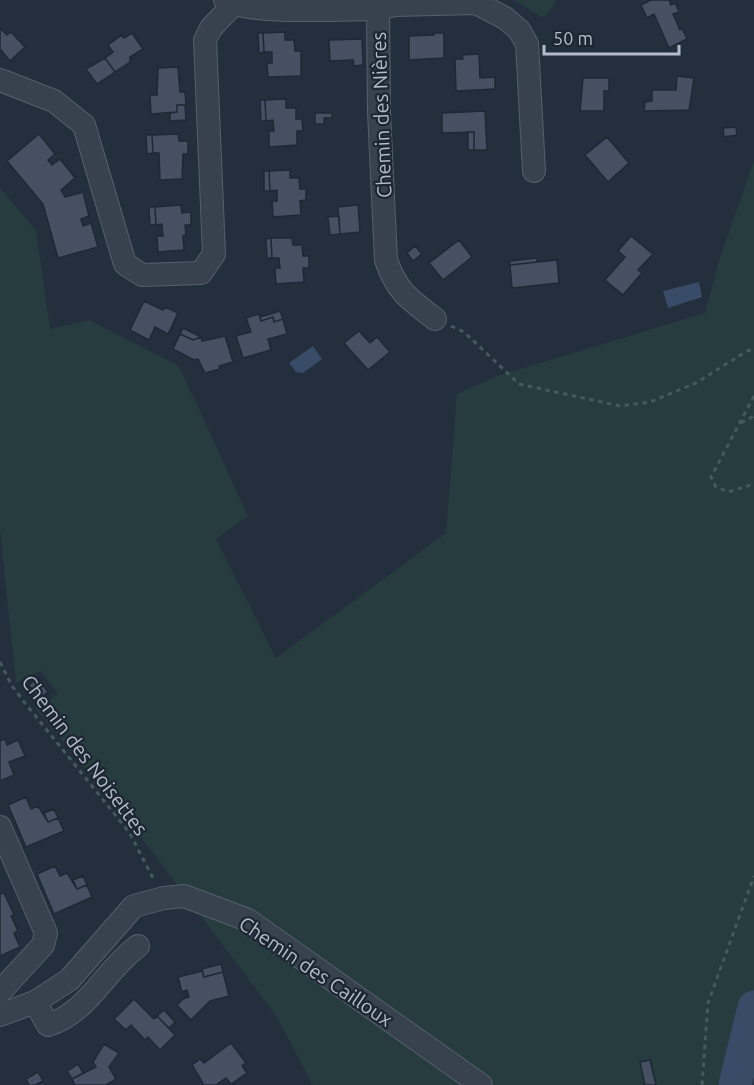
<svg xmlns="http://www.w3.org/2000/svg" width="754" height="1085" viewBox="0 0 754 1085" font-family="Ubuntu,sans-serif">
	<style>
		.green { fill: #263c3f }
		.water { fill: #394c67 }
		.lines { fill: none; stroke-linecap: round; stroke-linejoin: round }
		.river { stroke: #394c67; stroke-width: 33 }
		.building { fill: #455162; stroke: #1f2835; stroke-width: 1.5 }
		.minor-casing { stroke: #565f6c; stroke-width: 24 }
		.path { stroke: #44595c; stroke-width: 3; stroke-dasharray: 4.5 4.5; stroke-linecap: butt }
		.minor { stroke: #38414e; stroke-width: 22 }
		.labels { text-anchor: middle; dominant-baseline: central; stroke-width: 4.5; stroke-linejoin: round; paint-order: stroke }
		.street-label { font-size: 20px; fill: #b4bcc9; stroke: #1d2633 }
	</style>
	<rect width="100%" height="100%" fill="#242f3e"/>
	<!-- green -->
	<path class="green" d="M514 0H557L544 18Z
		M754 161V1013L742 1085H313L275 1014 138 833 35 708 58 694 41 671 16 683 0 530V188L36 230 50 329 89 320 179 366 248 516 216 539 276 658 446 533 457 394 497 376 705 313 720 257Z"/>
	<!-- water -->
	<path class="water" d="M699 282 702 297 668 308 663 291Z
		M313 346 322 359 303 373 296 372 289 363Z"/>
	<g class="lines">
		<!-- river -->
		<path class="river" d="M735 1085 754 1007"/>
	</g>
	<!-- building -->
	<path class="building" d="M651 0H669L671 5 675 3 679 12 673 14 680 30 682 28 687 39 669 48 654 14 647 18 641 5Z
		M0 28 7 35 11 32 25 47 10 61 0 49Z
		M285 32V40H294L295 51H301V76L268 77 267 63H272V52H264L263 33Z
		M132 33 143 49 130 57V62L115 72 105 58 113 52 108 45 122 35 124 38Z
		M258 33H263L264 52 259 53Z
		M434 33H444V58L409 60V36L434 35Z
		M362 39 363 65 354 66 353 60 330 61 329 40Z
		M479 54 480 78 495 77V89L456 91 455 59H463L462 55Z
		M105 58 115 72 97 84 86 69Z
		M178 67 180 92H185L186 105H177V112L151 114 150 95H157L158 68Z
		M677 76 694 78 689 110 644 111 645 102 652 101V90H676Z
		M583 78H609V91H604V111H580Z
		M286 99V108H296V119H302L303 131H297V145L269 147V131H274L273 120 266 121 265 100Z
		M260 100H265L266 121H261Z
		M177 105H185L186 120 170 121V113L177 112Z
		M485 111 487 150H474V132L442 133V113Z
		M315 113H332V118H324V124H315Z
		M736 127 737 135 724 137 723 128Z
		M468 132H474V150H468Z
		M39 134 55 154 48 160 52 165 60 159 75 178 61 190 65 197 83 192 89 216 81 219 83 226 91 223 98 247 58 258 43 204 7 161Z
		M178 134 179 141H188V154H183L182 179 160 180 159 153H153L152 135Z
		M146 135H152L153 153 147 154Z
		M607 137 629 163 608 182 585 155Z
		M290 170V178H299L300 189H306V200L300 201 301 215 273 217 272 201H277V190L270 191 269 171Z
		M264 171H269L270 191H264Z
		M181 205 182 213 191 212V225H185L186 235 183 236 184 250 158 252 157 236H163L162 224 156 225 155 207Z
		M358 205 360 232 340 234 338 207Z
		M149 207H155L156 225H150Z
		M339 216 340 234 330 235 328 217Z
		M631 236 653 254 638 270 642 273 623 295 605 280 625 257 618 251Z
		M271 238H292L293 245H302L303 256H309V268H303L304 282 276 284 275 268H280L279 258H272Z
		M271 238 272 258H267L266 239Z
		M459 240 472 257 443 280 429 263Z
		M415 246 422 254 413 261 407 253Z
		M537 258V262L510 265V261Z
		M557 260 559 283 512 288 510 265Z
		M144 301 163 310 165 307 178 313 168 334 155 327 149 340 130 330Z
		M280 311 283 319 274 322 273 317 261 321 260 317Z
		M259 314 261 321 273 317 274 322 283 319 287 334 268 339 271 350 243 358 236 336 251 332 246 318Z
		M183 328 201 337 193 340 180 334Z
		M359 331 370 343 377 337 390 352 368 370 344 343Z
		M180 334 193 340 201 337 202 341 225 336 233 362 219 366 220 369 205 373 198 359 194 360 173 349Z
		M38 678 48 692 38 699 29 685Z
		M5 739 7 745 18 740 25 756 9 762 14 775 0 781V741Z
		M26 797 31 809 38 806 48 822 58 818 64 831 26 847 8 805Z
		M54 809 58 818 48 822 44 813Z
		M55 866 60 876 67 873 77 889 87 885 92 897 54 914 37 874Z
		M83 876 87 885 77 889 73 880Z
		M4 893 14 915 11 916 18 931 14 933 20 947 0 956V894Z
		M221 964 223 972 204 977 202 969Z
		M202 971 204 977 223 972 229 996 210 1001 191 1020 177 1005 183 999 189 997 187 990 182 992 178 977Z
		M134 999 154 1019 157 1016 175 1035 160 1050 148 1037 145 1040 131 1025 126 1030 114 1019Z
		M164 1010 175 1022 169 1028 157 1016Z
		M231 1043 246 1063 242 1066 247 1073 231 1084 226 1078 216 1085H204L192 1065 200 1059 204 1063Z
		M104 1044 119 1053 109 1067 116 1079 106 1085H75L72 1079 96 1067 93 1062Z
		M650 1060 656 1085H645L640 1062Z
		M78 1064 83 1073 72 1079 67 1071Z
		M38 1072 43 1081 35 1085H29L26 1079Z"/>
	<g class="lines">
		<!-- minor casing -->
		<g class="minor-casing">
			<path id="minor" d="M225 0C251 15 344 9 378 9L379 112 386 260C397 292 409 299 435 319
				M378 9 394 5 476 3 505 18 519 30 527 44 534 171
				M0 80 54 101 84 125 125 264 142 275 201 273 214 254 205 40 211 28 233 5
				M0 827 46 933 43 945 0 992
				M35 1002 48 1025C88 1013 105 970 138 946
				M0 1015 35 1002 69 980 134 906 164 898 184 896 248 920 481 1085"/>
		</g>
		<!-- path -->
		<path class="path" d="M451 326 464 332 519 384 620 406 650 402 696 383 747 351 754 349
			M754 396 711 477 716 487 728 492 754 484
			M741 423 754 416
			M0 662 12 686 25 703 129 832 154 880
			M702 1085 708 1003 754 876"/>
		<!-- minor -->
		<use href="#minor" class="minor"/>
	</g>
	<g class="labels">
		<!-- street labels -->
		<g class="street-label">
			<text transform="translate(381 115) rotate(-92)">Chemin des Nières</text>
			<text transform="translate(85 755) rotate(53)">Chemin des Noisettes</text>
			<text transform="translate(316 971) rotate(34)">Chemin des Cailloux</text>
		</g>
	</g>
	<!-- scale -->
	<path d="M544 45v9h135v-9" fill="none" stroke="#b4bcc9" stroke-width="3"/>
	<text x="553" y="45" font-size="18" fill="#b4bcc9" stroke="#1d2633" stroke-width="4.5" paint-order="stroke">50 m</text>
</svg>
